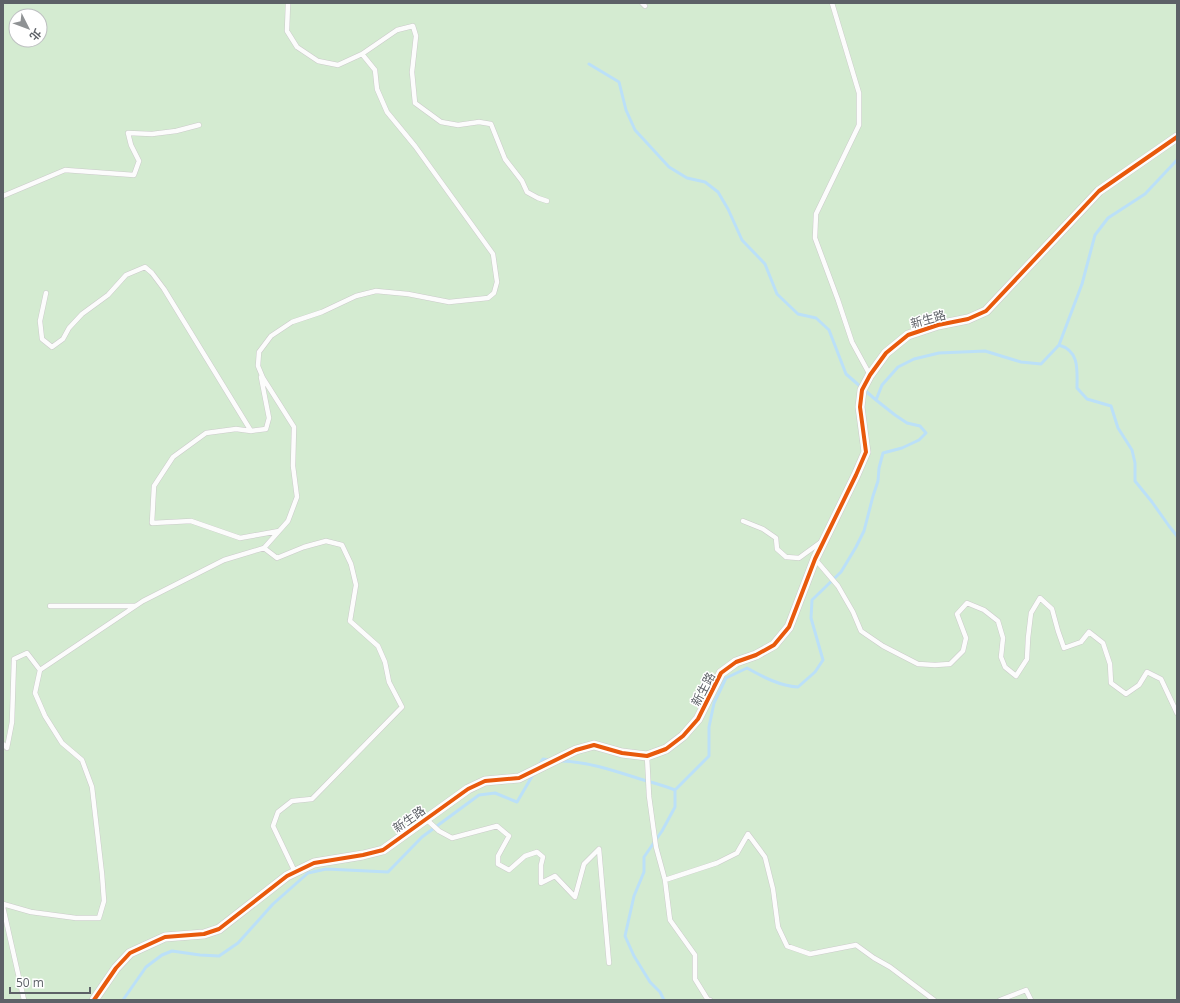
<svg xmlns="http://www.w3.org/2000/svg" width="1180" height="1003" viewBox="0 0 1180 1003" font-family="'Open Sans','Noto Sans TC',sans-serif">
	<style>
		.green { fill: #d4ebd1; fill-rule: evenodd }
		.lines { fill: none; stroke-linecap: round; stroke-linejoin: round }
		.stream { stroke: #bbe0f8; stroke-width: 3 }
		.lane-casing { stroke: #cbcbca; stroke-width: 5.5 }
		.street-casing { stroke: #cbcbca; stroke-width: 10 }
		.lane { stroke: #fcfcfc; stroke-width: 4.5 }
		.street { stroke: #fcfcfc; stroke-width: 9 }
		.cycleway-casing { stroke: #fff; stroke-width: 6 }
		.cycleway { stroke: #e8590c; stroke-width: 4 }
		.labels { text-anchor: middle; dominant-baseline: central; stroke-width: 3; stroke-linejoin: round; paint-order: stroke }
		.street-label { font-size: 12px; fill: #5d6167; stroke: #fff }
	</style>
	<rect width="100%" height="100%" fill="#edede8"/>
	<!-- green -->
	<path class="green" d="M3 3H1177V1000H3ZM16 16H40V40H16Z"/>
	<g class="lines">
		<!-- stream -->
		<path class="stream" d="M589 64 619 82 626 110 635 130 669 167 687 178 705 182 718 192 728 209 742 240 765 264 777 294 798 314 816 318 829 330 846 374 876 400
			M1059 345C1080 351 1077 371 1077 388L1087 399 1111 406 1118 428 1132 450 1135 463V481L1152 502 1169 526 1177 536
			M562 761C588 762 612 770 637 778 650 782 663 785 675 790L709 756V727L714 703 726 678 747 668C763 677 780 686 798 687L815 672 823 660 811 618 812 600 841 572 856 547 864 531 873 496 878 481 879 468 883 453 902 448 919 440 926 433 920 426 907 423 895 415 876 400 882 385 898 367 914 359 939 353 985 351 1021 362 1041 364 1059 345 1082 284 1095 235 1108 218 1145 194 1177 160
			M539 765 543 759 550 760
			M123 1000 146 967 162 955 172 951 200 955 219 956 238 943 273 904 308 873 326 869 388 872 422 837 479 795 495 793 517 802 534 773
			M664 1000 660 992 650 982 634 956 625 936 634 896 644 872V857L662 831 675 807V790"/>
		<!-- lane casing -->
		<g class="lane-casing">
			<path id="lane" d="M288 3 287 31 297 47 318 61 338 65 362 54 397 30 413 26 416 36 412 72 415 103 441 122 458 125 479 122 491 124 505 159 522 181 527 192 538 198 547 201
				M642 3 645 6
				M832 3 859 93V125L816 214 815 238 838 300 852 342 870 375
				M3 196 65 170 134 175 139 161 131 145 128 133 152 134 176 131 199 125
				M46 293 40 321 42 339 52 347 63 339 69 328 82 314 108 295 126 275 145 267 152 273 164 289 251 431 236 429 206 433 173 457 154 486 152 523 191 521 240 538 279 531
				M251 431 266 429 269 418 261 377
				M743 521 763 529 776 538 777 549 786 557 799 558 821 542
				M264 548 277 558 304 547 326 541 342 545 351 564 356 585 350 621 378 646 385 662 389 682 402 707 312 799 292 801 278 812 273 826 295 872
				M815 559 838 586 853 612 861 631 883 646 918 664 935 665 950 664 963 651 966 638 957 614 967 603 984 610 998 621 1003 638 1001 657 1005 667 1016 676 1027 659 1028 638 1031 613 1040 598 1052 609 1058 631 1064 648 1081 642 1089 632 1103 643 1110 664 1111 683 1126 694 1139 685 1147 672 1161 679 1177 713
				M50 606H135
				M3 744 7 748 12 722 14 659 27 653 40 670
				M647 756 649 796 656 847 665 880 670 920 695 955V979L708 1000H710
				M426 819 439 831 452 838 497 826 509 836 498 856V864L509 870 525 856 537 852 543 857 541 865V883L555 876 575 897 584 864 599 849 609 963
				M665 880 717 863 737 853 748 834 765 857 773 889 778 927 787 946 810 954 856 945 874 958 890 967 934 1000
				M3 904 31 912 76 918H99L104 901 102 874 92 787 82 760 62 743 45 716 35 693 40 670 143 601 224 560 264 548 288 521 297 497 293 466 294 427 263 378 258 366 259 352 271 336 292 322 322 312 356 296 376 291 408 294 449 302 488 298 494 293 497 282 493 254 415 146 387 112 377 89 375 70 362 54
				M3 907 24 1000
				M1000 1000 1026 990 1031 1000"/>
		</g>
		<!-- street casing -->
		<g class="street-casing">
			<path id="street" d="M94 1000 116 968 130 953 165 937 204 934 219 929 287 876 314 863 363 855 383 850 468 789 485 781 519 778 576 750 594 745 622 753 647 756 666 749 683 736 698 719 721 673 736 662 756 655 774 645 789 627 815 559 856 475 866 452 860 407 862 390 870 375 886 353 908 335 938 325 968 319 986 311 1099 191 1177 137"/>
		</g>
		<!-- lane -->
		<use href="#lane" class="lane"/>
		<!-- street -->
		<use href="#street" class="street"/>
		<!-- cycleway casing -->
		<g class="cycleway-casing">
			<path id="cycleway" d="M94 1000 116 968 130 953 165 937 204 934 219 929 287 876 314 863 363 855 383 850 468 789 485 781 519 778 576 750 594 745 622 753 647 756 666 749 683 736 698 719 721 673 736 662 756 655 774 645 789 627 815 559 856 475 866 452 860 407 862 390 870 375 886 353 908 335 938 325 968 319 986 311 1099 191 1177 137"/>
		</g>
		<!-- cycleway -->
		<use href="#cycleway" class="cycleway"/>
	</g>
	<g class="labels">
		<!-- street labels -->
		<g class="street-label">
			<text transform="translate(928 319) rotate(-16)">新生路</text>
			<text transform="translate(703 689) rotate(-62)">新生路</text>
			<text transform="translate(409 819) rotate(-35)">新生路</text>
		</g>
	</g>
	<!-- border -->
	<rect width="1180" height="1003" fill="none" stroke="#5d6167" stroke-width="8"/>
	<!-- north arrow -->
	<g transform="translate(28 28) rotate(132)"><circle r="19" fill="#ffffff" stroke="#bec0c2"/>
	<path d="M0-3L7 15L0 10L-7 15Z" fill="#8f9294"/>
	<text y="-6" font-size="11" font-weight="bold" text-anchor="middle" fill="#5d6167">北</text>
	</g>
	<!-- scale -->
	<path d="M10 987v6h80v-6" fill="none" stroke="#5d6167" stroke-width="2"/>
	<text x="16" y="987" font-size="12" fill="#5d6167" stroke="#ffffff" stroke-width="3" paint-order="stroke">50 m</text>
</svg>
